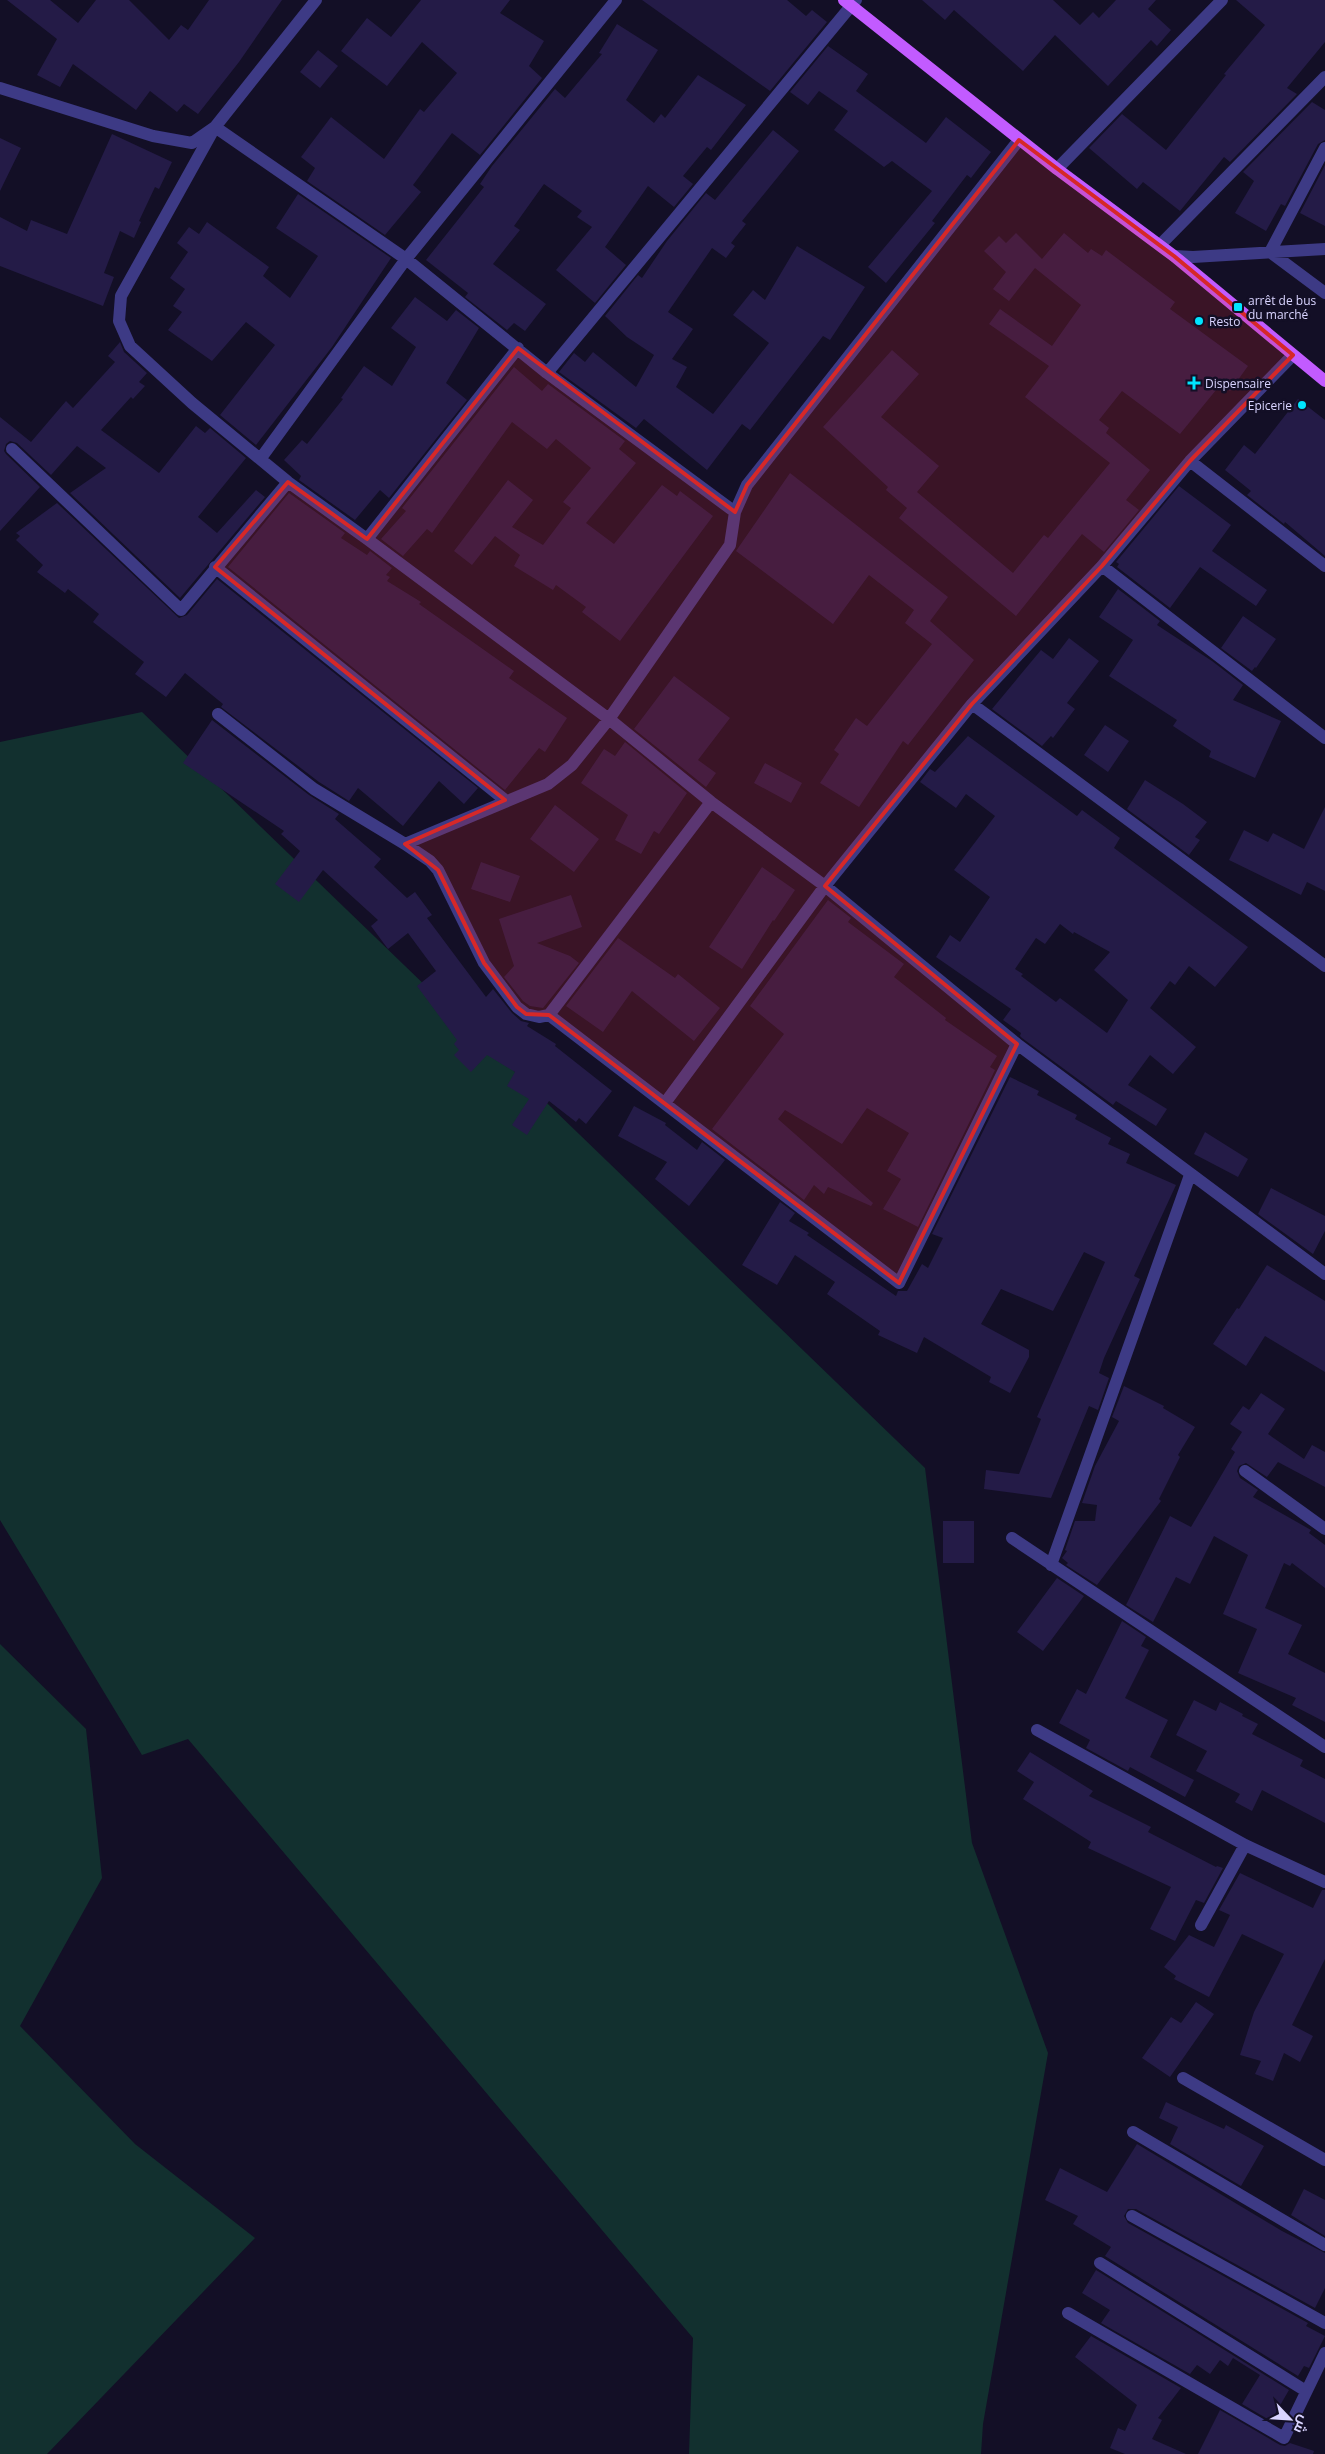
<svg xmlns="http://www.w3.org/2000/svg" width="1325" height="2454" viewBox="0 0 1325 2454" font-family="'Open Sans',Cairo,sans-serif">
	<style>
		.green { fill: #12302f }
		.building { fill: #241b47; fill-rule: evenodd }
		.lines { fill: none; stroke-linecap: round; stroke-linejoin: round }
		.street { stroke: #3d3a85; stroke-width: 12 }
		.primary { stroke: #c25bff; stroke-width: 12 }
		.marked { fill: #d62828; fill-opacity: 0.2; stroke: #d62828; stroke-width: 4; stroke-linejoin: round }
		.poi-dot { fill: #00e5ff; stroke: #130f26; stroke-width: 2 }
		.labels { text-anchor: middle; dominant-baseline: central; stroke-width: 5; stroke-linejoin: round; paint-order: stroke }
		.poi-label { font-size: 12px; fill: #d9d4ff; stroke: #130f26; text-anchor: start }
	</style>
	<rect width="100%" height="100%" fill="#130f26"/>
	<!-- green -->
	<path class="green" d="M142 712 925 1468 972 1843 1048 2053 983 2424 981 2454H689L693 2338 188 1739 142 1755 0 1520V742Z
		M0 1644 86 1729 102 1878 20 2026 135 2144 255 2238 47 2454H0Z"/>
	<!-- building -->
	<path class="building" d="M7 0H50L78 23 96 0H129L169 40 181 25 188 30 209 0H282L239 62 198 114 184 104 177 112 150 91 136 110 73 64 60 87 37 75 57 39Z
		M421 0H510L500 13 544 41 529 66 542 78 480 155 452 133 413 185 421 192 385 235 307 181 315 168 301 157 331 117 384 159 420 109 424 112 457 73 422 42 387 86 341 51 367 18 391 37Z
		M642 0H787L806 16 812 10 827 22 770 91Z
		M922 0H1053L1080 25 1093 12 1099 18 1116 0H1156L1148 9 1171 30 1157 46 1151 40 1108 86 1055 35 1023 71 954 10 945 20Z
		M1236 0H1325V42L1287 88 1297 94 1230 162 1224 157 1180 211 1143 182 1137 189 1089 148 1122 114 1166 150 1226 75 1224 74 1265 25Z
		M617 24 658 50 626 100 654 123 661 114 665 118 698 75 746 105 711 150 707 147 683 176 693 184 674 207 648 186 605 247 626 265 595 303 556 270 592 227 577 217 582 211 544 184 514 226 520 230 493 264 546 304 525 331 514 323 507 330 465 297 468 293 426 260 484 187 480 184 492 166 555 89 565 98 602 54 599 53Z
		M828 46 868 74 856 91 926 143 946 117 991 152 971 178 967 175 932 221 935 223 886 283 868 267 932 191 892 161 884 167 834 130 848 111 819 91 808 105 790 92Z
		M318 50 338 66 320 88 300 72Z
		M1312 102 1325 110V140L1318 144 1285 206 1281 204 1266 231 1235 213 1254 181 1243 172Z
		M773 130 799 151 742 221 746 224 731 243 735 246 726 258 712 248 668 312 693 329 672 359 687 367 676 387 713 414 769 343 733 315 753 290 765 300 797 246 865 287 830 340 823 336 750 430 742 424 707 470 644 419 636 428 559 372 574 353 585 362 593 352 636 387 654 355 627 337 605 316 638 275 642 278 667 241 706 193 715 200Z
		M112 134 172 162 159 189 155 187 139 221 141 222 134 238 120 231 104 273 114 277 103 306 0 266V217L27 231 31 220 67 234Z
		M0 138 21 148 0 191Z
		M1325 165V226L1300 213Z
		M298 194 391 258 332 347 256 445 220 415 275 345 246 322 212 361 168 330 182 312 173 306 185 289 170 278 188 252 177 243 189 227 199 234 207 222 269 267 263 276 290 298 318 256 276 228Z
		M1016 233 1042 259 1064 233 1088 253 1091 249 1102 256 1106 250 1175 302 1170 309 1248 366 1230 391 1221 384 1180 434 1122 391 1099 420 1109 428 1106 433 1150 470 1126 500 1139 510 1104 552 1082 534 1016 616 899 518 907 508 886 490 888 487 823 427 892 350 919 374 881 417 939 466 917 492 1013 573 1044 535 1048 538 1110 463 1025 397 1049 366 989 324 1000 309 1052 346 1081 305 1035 268 1009 301 993 289 1006 272 984 251 999 236 1006 243Z
		M415 297 447 321 456 310 479 328 446 383 467 400 389 498 380 490 355 520 299 480 301 476 284 460 302 440 307 444 343 399 341 398 364 366 392 386 416 347 391 328Z
		M120 342 124 352 147 373 139 382 145 386 133 399 131 397 101 430 159 473 196 426 205 433 210 428 246 458 198 517 217 533 256 490 265 497 180 598 70 493 106 468 77 446 51 475 17 443 10 441 6 444 4 451 6 454 40 487 0 531V417L31 442 66 401 73 408 115 362 108 356Z
		M514 367 542 391 548 384 625 441 619 449 636 463 586 523 614 544 662 485 677 496 680 491 713 516 620 641 582 612 586 607 556 585 553 590 514 566 520 555 495 536 472 565 454 551 508 480 533 500 512 527 543 545 571 508 563 502 591 468 556 439 547 449 512 422 432 533 427 529 403 556 381 539 406 511 402 508Z
		M1298 399 1325 420V556L1285 522 1284 524 1247 495 1251 491 1225 470 1244 445 1255 454Z
		M790 473 948 597 930 621 974 660 908 745 903 741 859 807 820 783 839 754 834 750 856 718 867 726 932 644 905 623 914 610 869 575 833 624 736 551Z
		M1179 486 1231 525 1212 551 1267 590 1256 606 1200 567 1170 608 1117 567 1119 564 1116 562Z
		M289 493 345 533 341 538 367 555 370 551 392 568 386 575 390 577 387 581 421 602 419 604 514 671 509 678 567 718 545 752 539 748 505 790 228 567Z
		M57 503 179 618 187 615 217 579 478 788 464 804 439 781 403 826 358 788 349 801 319 782 221 707 223 704 185 673 166 697 135 674 144 662 93 622 99 614 68 589 65 593 37 572 43 565 16 540 20 536 16 533Z
		M1118 589 1160 621 1157 625 1212 661 1243 685 1233 700 1281 721 1255 778 1209 757 1211 751 1173 726 1177 720 1109 676 1133 640 1099 617Z
		M1243 616 1276 639 1256 668 1255 667 1252 671 1221 648Z
		M1069 638 1099 661 1067 703 1075 709 1053 738 1051 736 1042 746 992 709 1041 650 1053 659Z
		M674 676 730 718 698 760 716 773 706 787 634 729Z
		M212 720 309 795 339 814 335 819 381 859 374 867 407 898 415 892 432 915 427 918 486 997 493 989 512 1013 521 1021 529 1023 527 1026 556 1044 555 1046 612 1091 586 1124 579 1118 576 1122 549 1101 527 1135 512 1125 529 1099 507 1086 515 1072 487 1055 471 1072 454 1055 459 1050 454 1044 457 1040 417 986 436 971 408 933 388 949 371 926 378 920 323 870 299 902 275 884 300 851 281 834 284 831 183 763Z
		M1105 725 1129 741 1108 772 1084 755Z
		M968 736 1077 816 1082 810 1120 838 1114 848 1248 947 1215 987 1189 966 1175 985 1170 981 1150 1008 1196 1047 1173 1074 1150 1055 1128 1085 1167 1109 1156 1126 1116 1101 1113 1105 1022 1038 1020 1036 1021 1033 1003 1020 1011 1009 936 957 950 935 960 942 990 897 954 870 995 816 966 794 956 808 920 782 930 769 935 772ZM1060 924 1073 934 1074 932 1110 952 1094 970 1128 1000 1107 1033 1060 998 1056 1002 1021 976 1023 974 1015 969 1036 938 1045 944Z
		M625 742 687 793 659 834 654 831 641 854 615 840 628 815 581 783 604 749 615 756Z
		M765 763 802 783 791 803 754 783Z
		M1145 780 1183 804 1207 822 1195 837 1200 840 1189 855 1127 809Z
		M555 805 599 839 574 872 530 839Z
		M1325 807V891L1307 882 1301 895 1229 860 1244 830 1268 842 1273 833 1304 849Z
		M481 862 520 876 510 902 471 889Z
		M762 867 795 890 774 921 773 920 742 969 709 947Z
		M571 895 582 927 537 943 570 956 579 963 543 1008 530 1006 523 1001 504 977 514 966 499 919Z
		M828 900 851 918 848 922 904 964 894 977 946 1018 945 1020 997 1056 990 1067 995 1070 918 1227 883 1209 901 1179 887 1171 909 1133 867 1108 842 1144 785 1110 778 1119 873 1203 871 1206 828 1187 824 1194 814 1185 804 1200 712 1129 784 1034 750 1006Z
		M618 938 675 978 678 974 720 1008 694 1041 632 991 603 1032 566 1006Z
		M1010 1077 1039 1091 1037 1095 1077 1115 1075 1119 1111 1138 1108 1144 1130 1154 1126 1163 1176 1185 1134 1276 1140 1279 1104 1358 1099 1373 1109 1378 1098 1410 1089 1406 1051 1498 984 1489 986 1470 1019 1474 1041 1419 1037 1417 1105 1262 1084 1252 1053 1311 1001 1289 981 1324 1029 1350V1357L1010 1393 989 1382 991 1377 924 1337 917 1353 878 1335 880 1331 827 1294 835 1282 795 1255 777 1285 742 1265 780 1202 795 1213 789 1221 809 1233 807 1235 896 1296 898 1291H907L922 1264 928 1268 943 1238 932 1234Z
		M634 1106 666 1123 665 1125 697 1150 702 1142 725 1160 689 1206 655 1179 667 1162 618 1136Z
		M1205 1132 1248 1159 1238 1177 1194 1154Z
		M1271 1188 1325 1216V1231L1313 1254 1258 1214Z
		M1267 1265 1325 1301V1372L1265 1336 1246 1366 1213 1344 1237 1308 1239 1309Z
		M1124 1386 1164 1406 1163 1408 1195 1427 1178 1455 1180 1457 1159 1499 1161 1501 1097 1585 1066 1565 1068 1563 1062 1558 1067 1551 1065 1550 1075 1521H1095L1097 1505 1082 1503 1095 1466 1119 1421 1112 1417Z
		M1261 1393 1285 1409 1268 1434 1304 1459 1312 1445 1325 1452V1487L1278 1462 1267 1477 1246 1463 1239 1466 1237 1471 1240 1478 1258 1490 1253 1497 1311 1530 1309 1533 1325 1545V1588L1292 1563 1290 1566 1284 1563 1265 1608 1302 1625 1288 1654 1325 1673V1722L1292 1705 1296 1698 1238 1673 1257 1629 1223 1614 1248 1555 1214 1536 1190 1584 1176 1577 1153 1622 1126 1605 1170 1516 1191 1527 1235 1452 1231 1449 1242 1432 1230 1424 1243 1406 1249 1410Z
		M943 1521H974V1563H943Z
		M1057 1578 1084 1596 1043 1651 1017 1632Z
		M1122 1621 1146 1637 1141 1646 1149 1650 1125 1698 1168 1720 1150 1757 1194 1780 1185 1797 1130 1767 1128 1771 1086 1748 1090 1740 1059 1723 1077 1689 1086 1694Z
		M1194 1700 1216 1711 1220 1702 1243 1714 1242 1716 1258 1724 1252 1734 1303 1760 1300 1766 1325 1779V1823L1262 1790 1252 1811 1235 1802 1240 1794 1196 1771 1207 1751 1176 1735Z
		M1030 1752 1093 1791 1089 1796 1151 1827 1148 1832 1216 1867 1217 1866 1223 1868 1204 1903 1196 1900 1175 1941 1150 1929 1171 1887 1088 1848 1091 1842 1023 1799 1034 1782 1017 1771Z
		M1240 1873 1313 1908 1322 1890H1325V1959L1292 2025 1313 2036 1300 2062 1284 2053 1273 2081 1255 2074 1261 2061 1240 2055 1254 2012 1284 1954 1242 1934 1209 1997 1174 1979 1176 1976 1164 1967 1189 1935 1214 1947 1230 1915 1219 1910Z
		M1196 2002 1214 2014 1170 2077 1142 2058 1171 2017 1181 2023Z
		M1166 2102 1224 2129 1226 2125 1264 2146 1241 2186 1170 2144 1178 2127 1159 2118Z
		M1137 2144 1282 2231 1325 2253V2288L1315 2308 1136 2209H1128L1124 2216 1128 2223 1308 2323 1306 2326 1325 2336 1309 2368 1304 2366 1298 2376 1105 2256 1111 2247 1073 2224 1078 2216 1045 2200 1060 2168 1107 2192Z
		M1304 2189 1325 2200V2236L1291 2215Z
		M1096 2270 1289 2390 1271 2421 1242 2404 1260 2375 1233 2358 1228 2366 1220 2360 1210 2374 1197 2365 1190 2374 1101 2323 1110 2310 1082 2293Z
		M1091 2336 1181 2388 1158 2418 1162 2420 1152 2439 1186 2454H1125L1110 2448 1118 2428 1125 2431 1137 2405 1075 2357Z
		M1220 2410 1280 2445 1285 2446 1290 2443 1314 2451 1313 2454H1198Z"/>
	<g class="lines">
		<!-- street -->
		<path class="street" d="M0 88 153 136 192 143 215 127 316 0
			M1325 148 1270 252 1325 293
			M1057 169 1222 0
			M1160 245 1325 77
			M1174 256 1193 257 1325 249
			M547 373 856 0
			M12 449 181 610 288 482
			M261 458 406 259 616 0
			M1190 461 1325 566
			M735 512 547 373 406 259 215 127 121 296 119 321 130 346 192 403 288 482 367 539 609 719 711 802 825 886 1017 1044 1325 1274
			M367 539 518 348
			M1102 566 1325 738
			M215 567 505 800
			M972 704 1102 566 1190 461 1293 355
			M218 714 314 789 405 844 548 784 572 765 609 719 730 545 735 512 747 485 1019 140
			M405 844 430 861 438 870 484 963 517 1007 526 1014 539 1017 549 1015 899 1283 1017 1044
			M549 1015 711 802
			M665 1103 825 886 972 704 1325 966
			M1245 1471 1325 1529
			M1012 1538 1325 1747
			M1051 1565 1190 1175
			M1037 1730 1245 1845 1325 1882
			M1201 1925 1245 1845
			M1183 2078 1325 2160
			M1133 2132 1325 2245
			M1132 2216 1325 2323
			M1100 2263 1306 2391
			M1068 2313 1284 2438 1325 2353"/>
		<!-- primary -->
		<path class="primary" d="M844 0 1057 169 1174 256 1325 381"/>
	</g>
	<!-- marked area -->
	<path class="marked" d="M1019 140 1174 256 1293 355 1190 461 1102 566 972 704 825 886 1017 1044 899 1283 549 1015 526 1014 517 1007 484 963 438 870 405 844 505 800 215 567 288 482 367 539 518 348 735 512 747 485Z"/>
	<!-- markers -->
	<g class="poi-dot">
		<rect x="1233" y="302" width="10" height="10" rx="2.5"/>
		<circle cx="1199" cy="321" r="5"/>
		<path d="M1191.5 375.5h5v5h5v5h-5v5h-5v-5h-5v-5h5z"/>
		<circle cx="1302" cy="405" r="5"/>
	</g>
	<g class="labels">
		<!-- poi labels -->
		<g class="poi-label">
			<text x="1248" y="300">arrêt de bus<tspan x="1248" dy="14">du marché</tspan></text>
			<text x="1209" y="321">Resto</text>
			<text x="1205" y="383">Dispensaire</text>
			<text x="1292" y="405" text-anchor="end">Epicerie</text>
		</g>
	</g>
	<!-- north arrow -->
	<g transform="translate(1290 2419) rotate(115)" stroke="#130f26" stroke-width="4" paint-order="stroke">
	<path d="M0-4L9 19L0 12L-9 19Z" fill="#d9d4ff"/>
	<text y="-8" font-size="14" font-weight="bold" text-anchor="middle" fill="#d9d4ff">ش</text>
	</g>
</svg>
